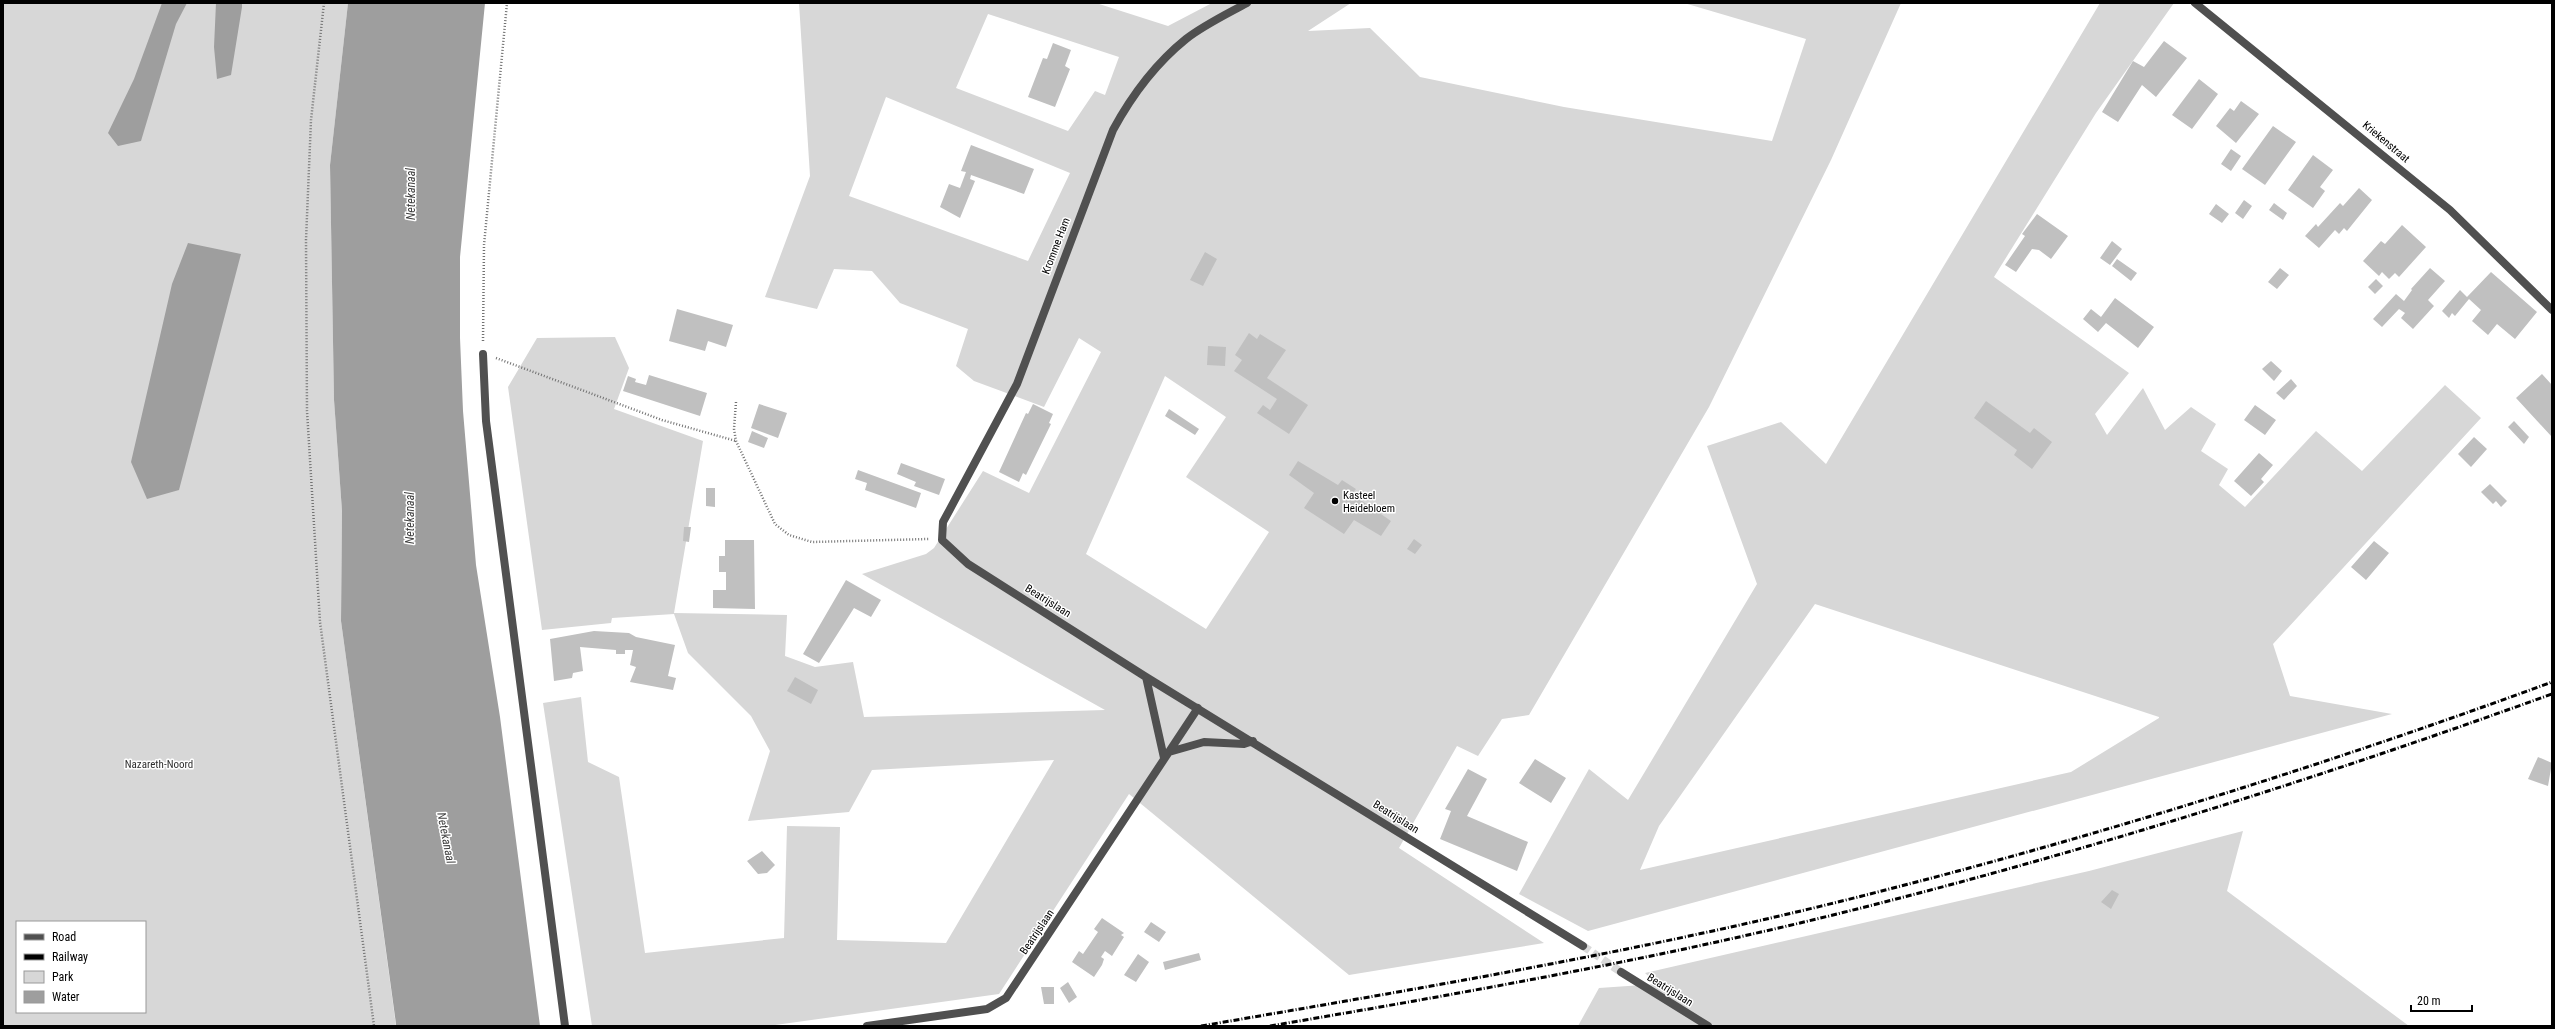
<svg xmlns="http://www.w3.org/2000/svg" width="2555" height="1029" viewBox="0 0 2555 1029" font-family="'Roboto Condensed',sans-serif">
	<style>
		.green { fill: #d7d7d7; fill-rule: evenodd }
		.water { fill: #9e9e9e }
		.building { fill: #c0c0c0 }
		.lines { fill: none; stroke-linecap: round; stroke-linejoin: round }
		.minor-tunnel { stroke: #d9d9d9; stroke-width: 8; stroke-dasharray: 8 4; stroke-linecap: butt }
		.path { stroke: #727272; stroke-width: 2.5; stroke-dasharray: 1 2; stroke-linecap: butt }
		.service { stroke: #505050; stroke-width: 8 }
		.minor { stroke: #505050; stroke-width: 8 }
		.rail { stroke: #000; stroke-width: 3; stroke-dasharray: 6 2 1 2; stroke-linecap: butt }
		.poi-dot { fill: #000; stroke: #fff; stroke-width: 1.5 }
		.labels { text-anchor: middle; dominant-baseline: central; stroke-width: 3; stroke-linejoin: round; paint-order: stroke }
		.street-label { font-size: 11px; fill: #000; stroke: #fff }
		.poi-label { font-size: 11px; fill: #000; stroke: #fff; text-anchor: start }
		.park-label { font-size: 11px; fill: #2e2e2e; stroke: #fff }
		.water-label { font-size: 12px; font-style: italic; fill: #3f3f3f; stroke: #fff }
	</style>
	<rect width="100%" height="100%" fill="#fff"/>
	<!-- green -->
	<path class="green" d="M3 3H348L330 165 334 400 342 511 341 621 396 1026H3ZM17 922H145V1012H17Z
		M799 3H1096L1168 26 1212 3H1351L1308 31 1370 28 1420 77 1564 107 1772 141 1806 39 1684 3H1901L1831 160 1709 407 1529 715 1502 719 1478 756 1457 746 1399 848 1544 943 1349 975 1129 794 999 994 768 1026H592L543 703 581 697 588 762 619 777 645 953 784 938 787 826 840 827 837 940 946 943 1054 760 872 770 849 812 748 821 770 751 751 716 688 653 674 614 612 618 611 623 542 630 508 387 537 338 615 337 629 368 614 409 703 441 674 613 787 615 785 656 815 667 853 662 864 717 1105 710 862 574 926 554 934 548 983 471 1029 493 1101 352 1079 338 1044 407 974 381 956 366 968 329 900 303 872 271 834 269 817 309 765 297 810 176ZM988 14 1119 57 1105 95 1095 91 1068 131 956 88ZM886 97 1070 173 1028 261 849 196ZM1165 376 1226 417 1186 477 1269 532 1206 629 1086 554Z
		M2100 3H2174L2096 113 1994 277 2129 373 2095 414 2107 435 2143 388 2165 430 2191 407 2216 424 2201 451 2228 469 2219 485 2245 507 2316 431 2362 471 2445 385 2481 418 2273 644 2290 696 2392 714 1588 931 1519 894 1589 769 1628 800 1757 584 1707 446 1781 422 1826 464ZM1815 604 2159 717V718L2071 772 1640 870 1659 826Z
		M2243 831 2227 891 2409 1026H1578L1599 988 1657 984 1645 973 2089 871Z"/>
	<!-- water -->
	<path class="water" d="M162 3H187L176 24 141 141 118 146 108 133 134 79Z
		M216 3H242V7L231 75 217 79 214 47Z
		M348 3H485L460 257V338L463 411 476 565 500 717 540 1026H396V1024L341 621 342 511 334 400 330 165Z
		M188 243 241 254 179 490 147 499 131 462 172 284Z"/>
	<!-- building -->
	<path class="building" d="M2164 41 2187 58 2156 97 2142 85 2118 122 2102 112 2133 61 2144 67Z
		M1053 43 1071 50 1065 66 1070 69 1055 107 1028 97 1043 58 1047 59Z
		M2199 79 2218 94 2192 129 2172 115Z
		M2241 101 2259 114 2236 143 2216 126 2230 108 2234 111Z
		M2273 126 2296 142 2265 185 2242 169Z
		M971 145 1034 169 1024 194 971 175 970 179 975 181 960 218 940 207 949 184 960 188 966 172 961 171Z
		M2231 149 2241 156 2231 171 2221 164Z
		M2313 155 2333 170 2320 187 2325 191 2313 208 2288 190Z
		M2359 188 2372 200 2347 231 2344 228 2339 234 2335 230 2319 248 2305 236 2316 224 2318 227 2340 203 2343 206Z
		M2244 200 2252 206 2243 219 2235 213Z
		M2274 203 2287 213 2283 220 2269 210Z
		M2216 204 2229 214 2222 223 2209 214Z
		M2037 214 2068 236 2051 259 2039 250 2032 249 2016 272 2005 265 2025 236 2022 234Z
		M2402 225 2426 247 2399 277 2395 273 2389 279 2382 272 2379 276 2363 261 2381 241 2385 244Z
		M2112 241 2122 249 2110 265 2100 258Z
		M1205 252 1217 259 1203 286 1190 280Z
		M2117 259 2137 273 2131 281 2112 266Z
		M2280 268 2289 275 2277 289 2268 282Z
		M2430 268 2445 281 2428 300 2434 306 2413 329 2401 318 2405 313 2399 309 2382 327 2373 319 2396 294 2404 301 2412 290 2411 289Z
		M2491 272 2537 312 2515 339 2497 324 2488 335 2472 321 2481 310 2469 299 2455 316 2452 313 2449 318 2442 311 2460 290 2467 297Z
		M2376 279 2383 286 2375 294 2368 287Z
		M2115 298 2154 327 2138 348 2106 323 2098 332 2083 319 2091 309 2101 317Z
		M677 309 733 325 726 347 708 341 705 351 669 341Z
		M1249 333 1257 339 1260 334 1286 350 1267 378 1308 405 1289 434 1257 413 1263 405 1270 410 1277 399 1234 371 1242 360 1235 355Z
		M1208 346 1226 347 1225 366 1207 365Z
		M2271 361 2282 371 2274 381 2262 369Z
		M2542 374 2552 385V437L2516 398Z
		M649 375 707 393 700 416 623 391 628 376 636 379 635 382 646 385Z
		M2291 379 2297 386 2284 400 2276 393Z
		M1986 401 2030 433 2034 428 2052 442 2032 469 2014 455 2017 450 1974 418Z
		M759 404 787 413 778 438 751 428Z
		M1033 404 1053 414 1049 423 1051 424 1026 475 1023 473 1019 482 999 472 1026 413 1028 414Z
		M2255 405 2276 420 2265 435 2244 420Z
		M1169 409 1199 429 1195 435 1165 416Z
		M2514 421 2529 437 2524 444 2508 427Z
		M752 431 768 438 764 448 748 442Z
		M2474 437 2487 449 2471 467 2458 454Z
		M2259 453 2273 465 2261 479 2264 482 2251 496 2234 481Z
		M1298 461 1338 485 1342 480 1356 489 1352 494 1391 521 1381 536 1354 520 1344 534 1304 508 1314 493 1289 475Z
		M901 463 945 479 939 495 914 486 916 482 897 474Z
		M858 470 921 493 916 508 865 490 867 483 855 479Z
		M2490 484 2507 501 2501 507 2496 501 2493 504 2481 492Z
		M706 488H715V507L706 506Z
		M684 527H691L689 542 683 541Z
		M1414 539 1422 545 1415 554 1407 549Z
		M725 540H754L755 609 713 608V590H726V572H719V556H725Z
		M2374 541 2389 553 2366 580 2351 567Z
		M846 580 881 600 871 617 854 608 819 663 803 654Z
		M594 631 629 633 636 637 675 645 668 676 676 678 673 690 630 682 636 667 630 665 633 650H625V654H616V650L580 647 583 671 573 673 572 678 554 681 550 639Z
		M795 677 818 690 811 704 787 691Z
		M2538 757 2552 763 2548 786 2528 779Z
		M1535 759 1566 778 1551 803 1519 783Z
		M1468 769 1487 779 1467 816 1528 842 1517 871 1440 839 1451 811 1445 809Z
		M762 851 775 865 767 873 758 874 747 861Z
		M2112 890 2119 894 2111 909 2101 902Z
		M1102 918 1124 933 1121 935 1124 937 1112 956 1105 951 1101 957 1104 959 1102 965 1094 977 1072 962 1079 951 1083 954 1098 932 1094 929Z
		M1151 922 1166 932 1159 942 1144 932Z
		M1199 953 1201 960 1165 970 1163 962Z
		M1138 954 1149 962 1136 982 1124 975Z
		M1068 982 1077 997 1069 1003 1060 988Z
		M1041 987H1054V1004H1044Z"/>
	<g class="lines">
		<!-- minor-tunnel -->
		<path class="minor-tunnel" d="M1583 946 1621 972"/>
		<!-- path -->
		<path class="path" d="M324 3 311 120 306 240 307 411 320 622 374 1026
			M483 341 484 245 507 3
			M496 358 662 420 736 441
			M736 402 734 429 736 441 775 524 789 535 812 542 929 539"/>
		<!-- service -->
		<path class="service" d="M483 354 486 421 565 1026"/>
		<!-- minor -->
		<path class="minor" d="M1247 3C1227 14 1204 25 1186 39 1155 64 1132 95 1113 130L1017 384 949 511 943 522 942 540 968 564 1146 677 1583 946
			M2195 3 2450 210 2552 310
			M1146 677 1164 758
			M1169 752 1204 742 1244 744 1253 741
			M1621 972 1708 1026
			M867 1026 987 1009 1006 998 1198 708"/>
		<!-- rail -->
		<path class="rail" d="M1201 1026C1422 988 1644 951 1862 896 2096 837 2326 765 2552 682
			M1270 1026C1469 992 1668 957 1865 907 2098 848 2325 776 2552 694"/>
	</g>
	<!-- markers -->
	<circle class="poi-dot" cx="1335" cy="501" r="4"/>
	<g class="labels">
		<!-- street labels -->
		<g class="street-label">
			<text transform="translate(2386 142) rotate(40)">Kriekenstraat</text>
			<text transform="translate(1056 246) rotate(-69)">Kromme Ham</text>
			<text transform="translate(1048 601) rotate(32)">Beatrijslaan</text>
			<text transform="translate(1396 817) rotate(32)">Beatrijslaan</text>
			<text transform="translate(1037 932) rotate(-56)">Beatrijslaan</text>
			<text transform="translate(1670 990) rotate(32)">Beatrijslaan</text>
		</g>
		<!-- poi labels -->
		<g class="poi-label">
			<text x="1343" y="495">Kasteel<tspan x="1343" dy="13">Heidebloem</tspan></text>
		</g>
		<!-- park labels -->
		<g class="park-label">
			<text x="159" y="764">Nazareth-Noord</text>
		</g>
		<!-- water labels -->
		<g class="water-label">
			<text transform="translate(411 194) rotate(-90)">Netekanaal</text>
			<text transform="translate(410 518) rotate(-90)">Netekanaal</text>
			<text transform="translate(446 838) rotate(79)">Netekanaal</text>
		</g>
	</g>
	<!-- border -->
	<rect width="2555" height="1029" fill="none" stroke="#000000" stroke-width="8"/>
	<!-- legend -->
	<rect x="16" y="921" width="130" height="92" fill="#ffffff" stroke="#999999"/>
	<rect x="24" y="934" width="20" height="6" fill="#505050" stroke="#999999"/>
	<text x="52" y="941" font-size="12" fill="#000000">Road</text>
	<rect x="24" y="954" width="20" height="6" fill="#000000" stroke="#999999"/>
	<text x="52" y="961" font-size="12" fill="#000000">Railway</text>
	<rect x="24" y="971" width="20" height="12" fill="#d7d7d7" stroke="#999999"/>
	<text x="52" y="981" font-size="12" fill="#000000">Park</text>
	<rect x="24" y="991" width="20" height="12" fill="#9e9e9e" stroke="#999999"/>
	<text x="52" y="1001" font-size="12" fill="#000000">Water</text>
	<!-- scale -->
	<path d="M2411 1005v6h61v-6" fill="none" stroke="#000000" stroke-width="2"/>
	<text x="2417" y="1005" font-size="12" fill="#000000" stroke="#ffffff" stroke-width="3" paint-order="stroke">20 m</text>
</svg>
